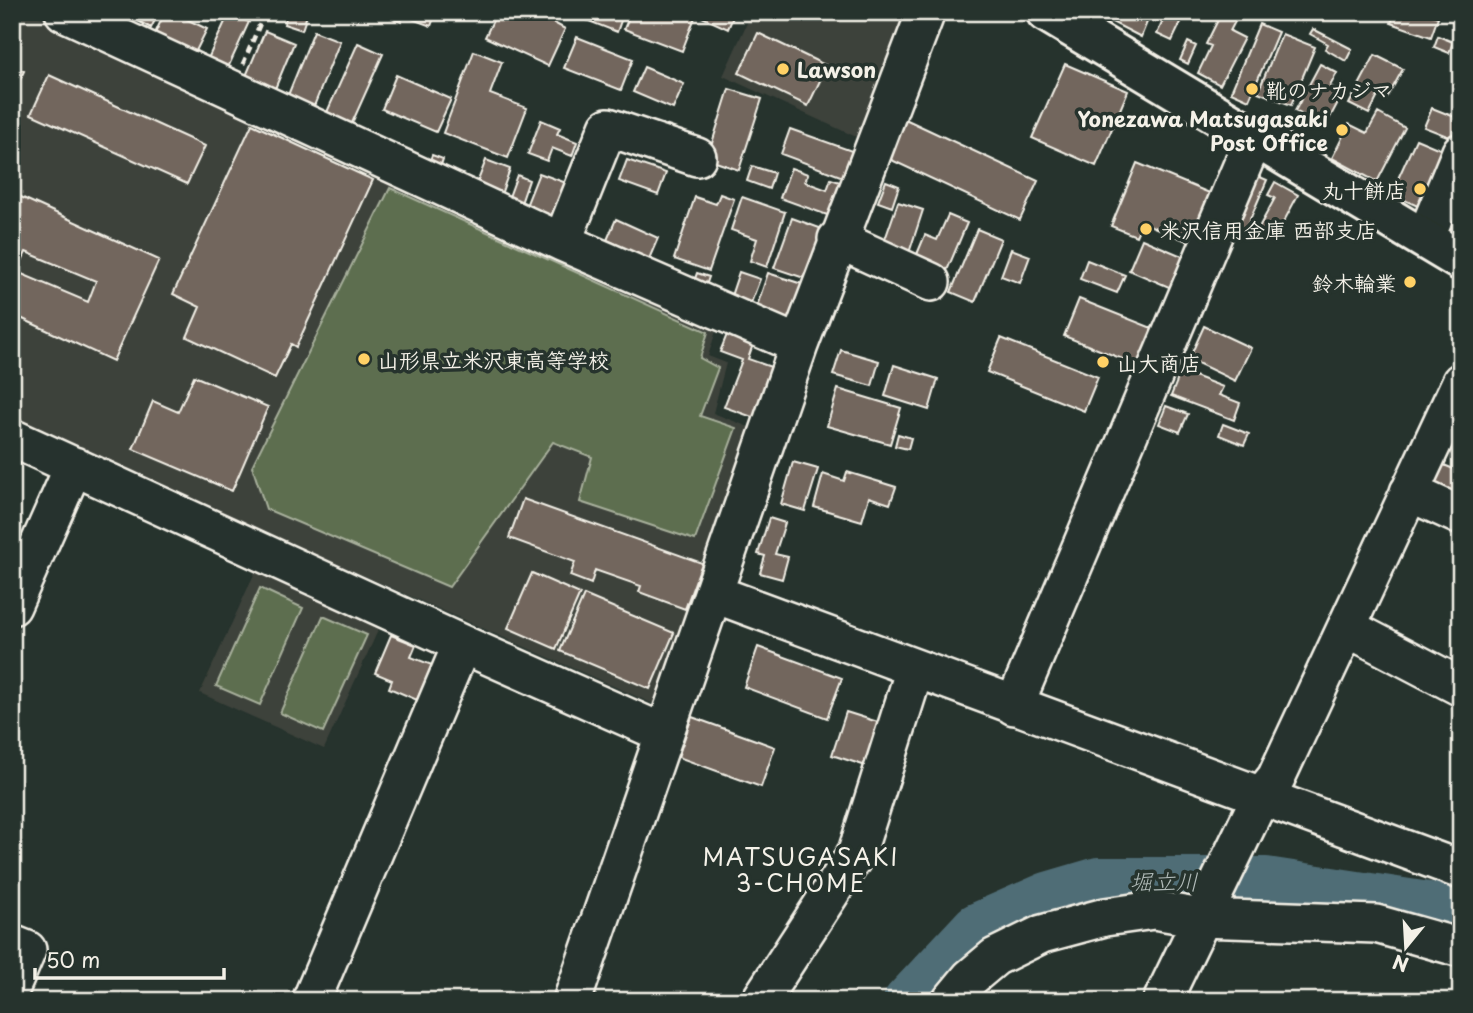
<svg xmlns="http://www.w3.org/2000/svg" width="1473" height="1013" viewBox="0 0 1473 1013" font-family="'Playpen Sans','Klee One',sans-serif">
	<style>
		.built { fill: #3d423b }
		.garden { fill: #5d6e50; stroke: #a8b09c; stroke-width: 2 }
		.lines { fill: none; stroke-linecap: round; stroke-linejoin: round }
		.river { stroke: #506d76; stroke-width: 46 }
		.building { fill: #72665d; stroke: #f4f1e8; stroke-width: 2; fill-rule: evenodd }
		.minor-casing { stroke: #f4f1e8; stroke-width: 42 }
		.major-casing { stroke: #f4f1e8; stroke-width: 44 }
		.path { stroke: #f4f1e8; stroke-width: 4.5; stroke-dasharray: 7 5; stroke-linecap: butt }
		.minor { stroke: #26332d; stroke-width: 37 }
		.major { stroke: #26332d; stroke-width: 38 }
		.poi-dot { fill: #ffd166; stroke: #26332d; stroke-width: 2.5 }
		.labels { text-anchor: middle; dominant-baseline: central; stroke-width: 7; stroke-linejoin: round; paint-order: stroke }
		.poi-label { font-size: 21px; font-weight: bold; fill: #f4f1e8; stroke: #26332d; text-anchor: start }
		.neighbourhood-label { font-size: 23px; letter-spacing: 2px; fill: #f4f1e8; stroke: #26332d }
		.water-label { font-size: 23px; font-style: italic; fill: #b2bcba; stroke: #26332d }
	</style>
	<rect width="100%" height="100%" fill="#26332d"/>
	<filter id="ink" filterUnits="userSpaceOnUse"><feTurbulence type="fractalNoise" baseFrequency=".0143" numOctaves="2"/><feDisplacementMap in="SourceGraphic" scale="14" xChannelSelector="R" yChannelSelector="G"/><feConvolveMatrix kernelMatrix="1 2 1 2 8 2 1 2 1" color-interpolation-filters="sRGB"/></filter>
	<g filter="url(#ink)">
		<!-- built -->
		<path class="built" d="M12 12H30L718 325 708 356 726 363 713 413 754 429 658 706 12 420Z
			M752 12H909L863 140 723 76Z
			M256 570 380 626 324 749 200 693Z"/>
		<!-- garden -->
		<path class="garden" d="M390 188 708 332 700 358 718 368 700 416 736 428 695 540 580 502 592 457 553 442 449 587 266 509 252 466Z
			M260 588 303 608 260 705 216 686Z
			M323 616 367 635 323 732 280 713Z"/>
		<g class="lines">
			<!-- river -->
			<path class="river" d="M906 1001 976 926 1047 895 1098 880H1266L1461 910"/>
		</g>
		<!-- building -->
		<path class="building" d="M122 12H159L151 28Z
			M165 12H172L207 29 192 59 152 40Z
			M288 12H308L302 30 284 24Z
			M378 12H404L401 22Z
			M415 12H436L431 26 412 19Z
			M497 12H534L565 29 548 66 485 37Z
			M583 12H624L617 32 581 18Z
			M631 12H697L682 51 624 29Z
			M704 12H735L728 29 702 17Z
			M1111 12H1151L1141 37 1108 20Z
			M1167 12H1186L1172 41 1157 34Z
			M1222 12H1240L1230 31 1244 38 1220 85 1198 73 1211 46 1206 44Z
			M1395 12H1423L1438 17 1431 37 1391 23Z
			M229 13 249 22 226 72 206 63Z
			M1259 24 1278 32 1249 100 1231 92Z
			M1313 29 1352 49 1346 61 1325 49 1328 44 1310 34Z
			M265 31 294 43 272 96 243 83Z
			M314 31 340 41 312 111 286 100Z
			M758 33 827 66 808 106 739 73Z
			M1282 34 1315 47 1291 105 1258 92Z
			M1438 36 1453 42 1449 53 1434 47Z
			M577 37 633 59 621 90 564 68Z
			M1188 42 1196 46 1188 64 1180 60Z
			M358 43 383 54 348 132 323 121Z
			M474 51 502 62 490 94 527 108 508 158 443 133Z
			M1375 55 1403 69 1386 100 1378 96 1369 114 1349 104Z
			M1065 64 1128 91 1096 166 1032 138Z
			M1320 64 1337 73 1330 86 1343 93 1325 127 1295 111Z
			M12 66 24 71 12 97Z
			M644 67 684 84 673 109 633 92Z
			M49 75 205 146 187 184 31 114Z
			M396 75 451 99 436 132 382 109Z
			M729 89 762 99 739 170 707 159Z
			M1432 108 1460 119 1452 138 1424 127Z
			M1378 113 1405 128 1377 182 1332 158 1349 124 1367 133Z
			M903 118 1038 181 1020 220 885 157Z
			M541 120 560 128 557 134 577 142 572 156 552 148 547 161 528 154Z
			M12 121 23 126 12 149Z
			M252 124 373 180 296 347 291 344 275 378 187 337 200 307 173 294Z
			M790 129 852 151 843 177 781 154Z
			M1416 139 1447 152 1422 208 1391 194Z
			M432 155 443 159 438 173 427 169Z
			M486 160 510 169 499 200 474 191Z
			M627 160 666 173 658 195 619 181Z
			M1137 163 1217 196 1196 245 1142 222 1136 236 1111 226Z
			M752 166 774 173 769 189 747 181Z
			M791 168 808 174 805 182 827 190 831 179 843 183 830 216 780 198Z
			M539 173 580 188 567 221 526 206Z
			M1253 174 1267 180 1245 231 1231 225Z
			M517 175 529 180 519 209 506 205Z
			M886 181 899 186 892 207 878 202Z
			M1275 182 1298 195 1275 238 1258 229 1275 198 1268 195Z
			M12 193 159 260 113 361 12 314ZM26 252 96 281 88 302 17 272Z
			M720 194 734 199 709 271 674 259 695 197 716 204Z
			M742 197 785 212 767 267 750 261 757 239 731 230Z
			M898 202 923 210 908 256 882 248Z
			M948 215 967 223 946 273 915 259 925 235 937 240Z
			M792 218 828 231 810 280 774 268Z
			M616 219 658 238 649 259 607 240Z
			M977 229 1001 239 975 302 951 292Z
			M1142 239 1189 259 1176 290 1129 270Z
			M1011 249 1030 256 1020 283 1001 276Z
			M1087 260 1125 275 1117 293 1080 279Z
			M739 272 760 279 751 303 731 296Z
			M697 273 709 277 704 291 692 287Z
			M768 273 805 285 791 325 755 312Z
			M1079 299 1157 330 1143 367 1064 336Z
			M1204 326 1251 348 1235 381 1189 359Z
			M728 332 754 341 748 359 777 369 758 419 724 407 742 360 720 352Z
			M1001 338 1098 377 1084 411 987 372Z
			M841 350 879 361 872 386 833 375Z
			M894 365 938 379 929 410 885 396Z
			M1181 371 1223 387 1219 395 1240 403 1234 420 1171 396Z
			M194 376 268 407 232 491 133 449 153 401 178 412Z
			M838 389 901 408 890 444 827 426Z
			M1166 406 1188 414 1180 432 1159 424Z
			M1223 424 1249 434 1244 445 1219 435Z
			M898 434 911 438 908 449 895 446Z
			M793 462 818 469 805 511 781 504Z
			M1439 463 1461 472V499L1428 488Z
			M847 472 896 487 890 504 869 497 862 521 814 507 823 474 844 481Z
			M523 499 702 563 685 609 639 592 641 586 595 570 591 584 570 576 575 562 509 538Z
			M769 518 785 523 775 554 788 557 782 579 760 573 765 556 758 554Z
			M532 573 580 594 556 649 508 628Z
			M584 595 674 633 650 689 560 651Z
			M391 635 416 645 411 657 432 665 417 700 389 688 392 680 375 673Z
			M758 647 842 678 827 718 744 687Z
			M846 712 884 724 869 767 832 755Z
			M692 717 775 747 761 787 678 757Z"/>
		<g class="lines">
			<!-- minor casing -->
			<g class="minor-casing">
				<path id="minor" d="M64 12 562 242 799 345
					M837 239 931 282
					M1425 239 1461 152
					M562 242 608 127 697 157
					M12 438 462 644 663 733
					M1409 492 1461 516
					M715 594 1461 870
					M12 606 74 466
					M1348 628 1461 687
					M1014 706 1254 138
					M12 944 27 950 12 985
					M311 1001 462 644
					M572 1001 799 345 926 12
					M760 1001 857 852 915 669
					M951 1001 970 978 995 957 1042 934 1105 917 1154 910 1201 918 1376 924 1461 948
					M1162 1001 1261 796 1276 778 1461 382"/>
			</g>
			<!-- major casing -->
			<g class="major-casing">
				<path id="major" d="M1046 12 1461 261"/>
			</g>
			<!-- path -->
			<path class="path" d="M243 64 265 12"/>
			<!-- minor -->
			<use href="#minor" class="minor"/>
			<!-- major -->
			<use href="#major" class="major"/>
		</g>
	</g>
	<!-- markers -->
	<g class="poi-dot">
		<circle cx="783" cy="69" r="7"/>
		<circle cx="1252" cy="89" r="7"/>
		<circle cx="1342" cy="130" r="7"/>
		<circle cx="1420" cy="189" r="7"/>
		<circle cx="1146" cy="229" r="7"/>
		<circle cx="1410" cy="282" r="7"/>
		<circle cx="364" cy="359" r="7"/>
		<circle cx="1103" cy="362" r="7"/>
	</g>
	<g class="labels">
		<!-- poi labels -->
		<g class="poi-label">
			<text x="797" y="69">Lawson</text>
			<text x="1266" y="89">靴のナカジマ</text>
			<text x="1328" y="118" text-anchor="end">Yonezawa Matsugasaki<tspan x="1328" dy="24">Post Office</tspan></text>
			<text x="1406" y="189" text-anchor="end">丸十餅店</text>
			<text x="1160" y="229">米沢信用金庫 西部支店</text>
			<text x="1396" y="282" text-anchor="end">鈴木輪業</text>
			<text x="378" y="359">山形県立米沢東高等学校</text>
			<text x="1117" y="362">山大商店</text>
		</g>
		<!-- neighbourhood labels -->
		<g class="neighbourhood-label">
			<text x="801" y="856">MATSUGASAKI<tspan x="801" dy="26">3-CHOME</tspan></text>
		</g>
		<!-- water labels -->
		<g class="water-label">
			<text x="1164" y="880">堀立川</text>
		</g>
	</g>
	<!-- margin -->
	<rect width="1473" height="1013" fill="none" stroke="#26332d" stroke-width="42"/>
	<rect x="21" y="21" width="1431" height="971" fill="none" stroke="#f4f1e8" stroke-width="2.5" filter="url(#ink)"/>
	<!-- north arrow -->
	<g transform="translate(1406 947) rotate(198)" stroke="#26332d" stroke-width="5" paint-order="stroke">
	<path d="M0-5L12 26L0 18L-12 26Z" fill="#f4f1e8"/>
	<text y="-10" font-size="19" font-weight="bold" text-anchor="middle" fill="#f4f1e8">N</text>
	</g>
	<!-- scale -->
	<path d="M35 968v10h189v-10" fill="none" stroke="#f4f1e8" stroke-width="3.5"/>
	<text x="46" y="968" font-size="21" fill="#f4f1e8" stroke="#26332d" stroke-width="5" paint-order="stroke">50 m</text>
</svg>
